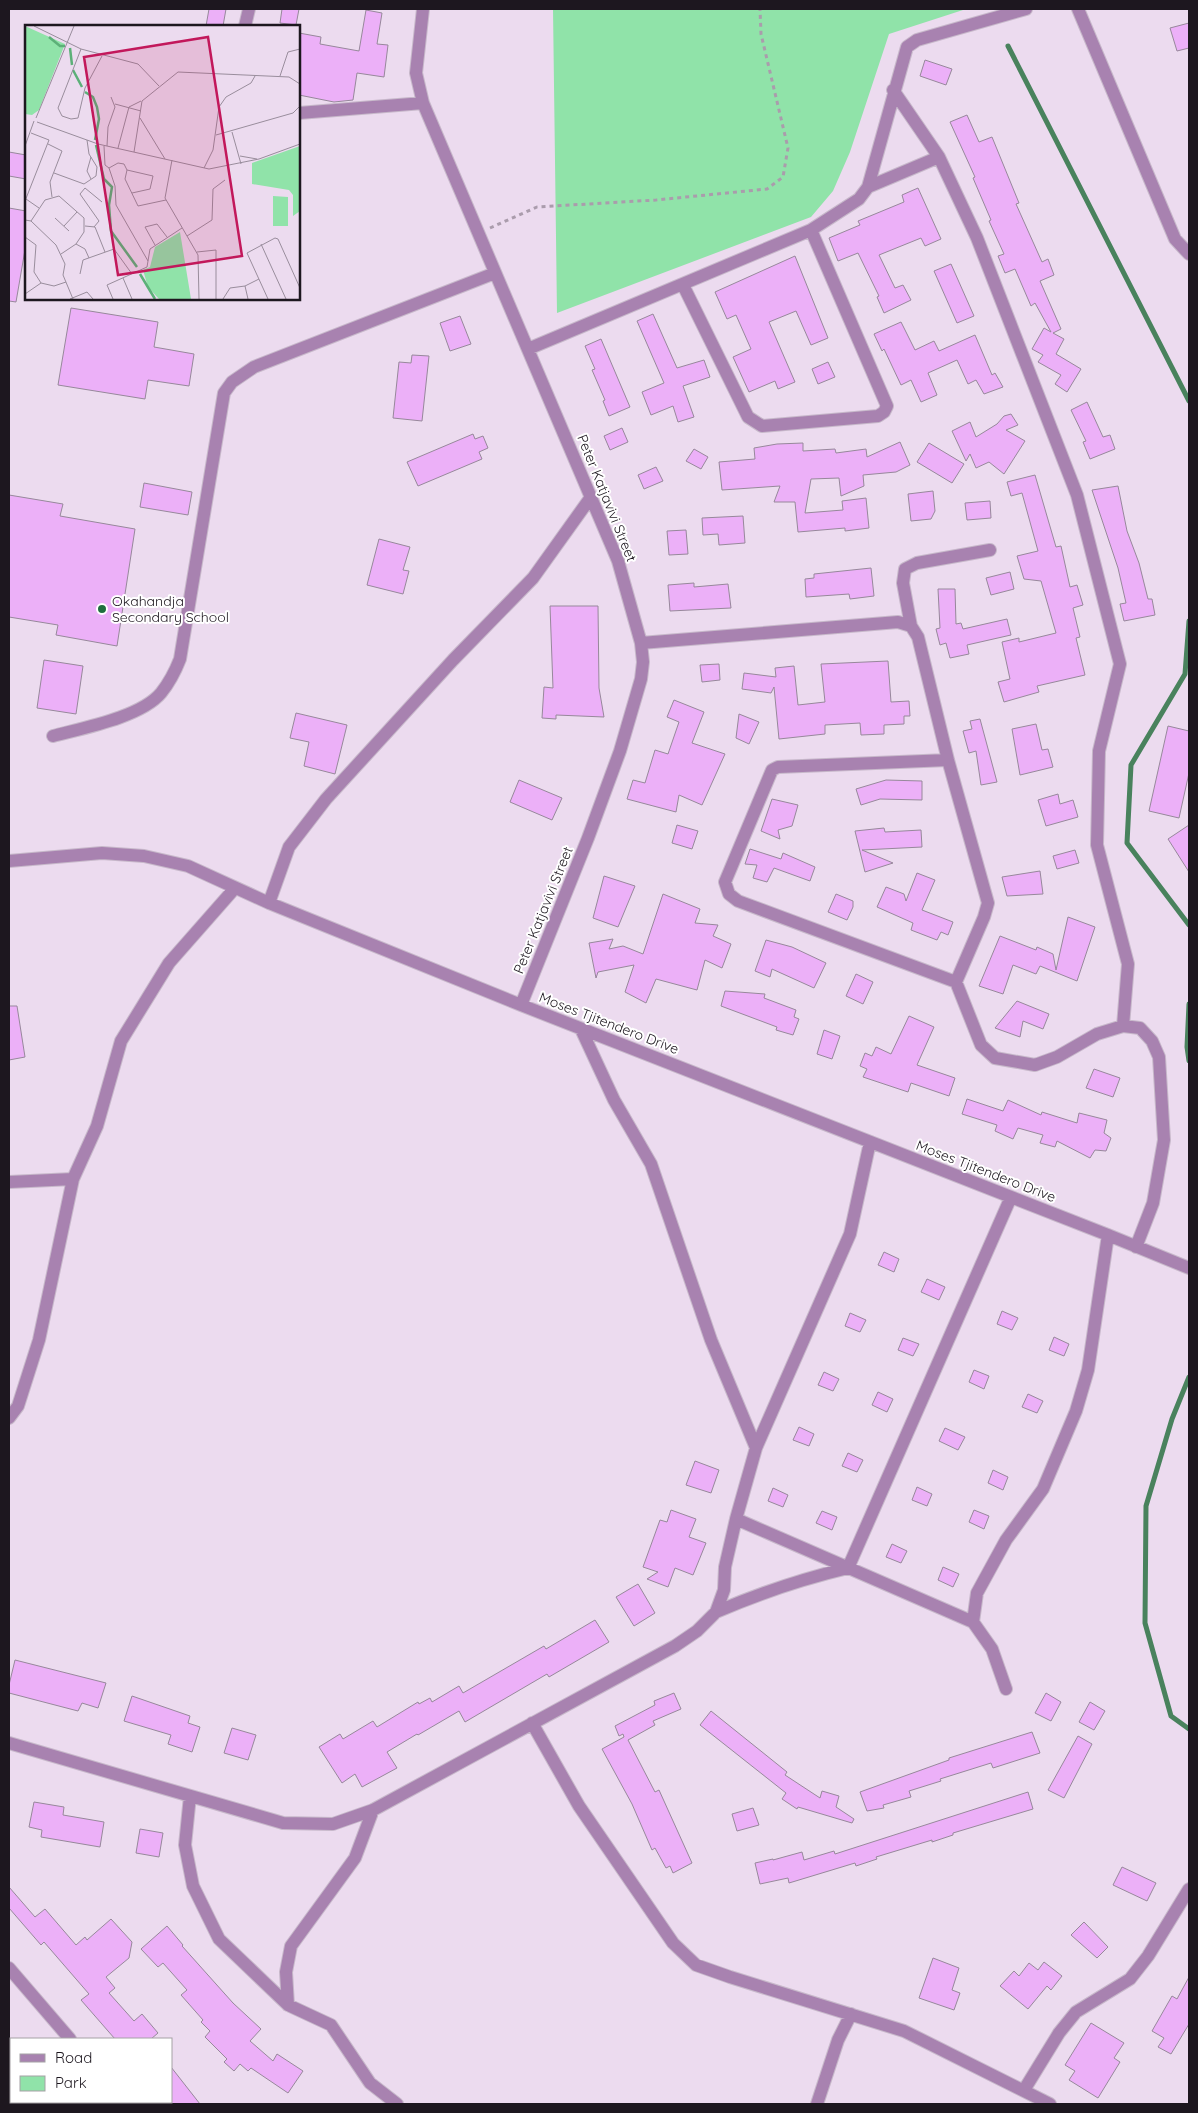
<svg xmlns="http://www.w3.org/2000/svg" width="1198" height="2113" viewBox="0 0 1198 2113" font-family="Quicksand,sans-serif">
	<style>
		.green { fill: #90e3a9 }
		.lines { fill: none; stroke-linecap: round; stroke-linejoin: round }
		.stream { stroke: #49825d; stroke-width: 5 }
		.building { fill: #ecb0f8; stroke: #97889b }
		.minor-casing { stroke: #c7b8ca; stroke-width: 14 }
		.path { stroke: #aa9cac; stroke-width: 3; stroke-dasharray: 4 4; stroke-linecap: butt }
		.minor { stroke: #a882b0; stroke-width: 12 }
		.poi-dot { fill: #1e6e3e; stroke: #fff; stroke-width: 2 }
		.labels { text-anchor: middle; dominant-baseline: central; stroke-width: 4; stroke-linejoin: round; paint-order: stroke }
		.street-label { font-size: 14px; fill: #1d171f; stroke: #fff }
		.poi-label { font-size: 14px; fill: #1d171f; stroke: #fff; text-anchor: start }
		.inset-river { fill: none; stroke: #5cb078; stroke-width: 2.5 }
		.inset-road { fill: none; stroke: #998d9c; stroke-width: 1 }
		.view { fill: #c2185b; fill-opacity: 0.15; stroke: #c2185b; stroke-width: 2.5 }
		.inset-edge { fill: none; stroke: #1d171f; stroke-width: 2.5 }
	</style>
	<rect width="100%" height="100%" fill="#ecdbef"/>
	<!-- green -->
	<path class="green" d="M553 9H963V10L889 34 850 152 833 191 811 217 557 313Z"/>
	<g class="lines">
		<!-- stream -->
		<path class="stream" d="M1008 46 1189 401
			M1189 621 1185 674 1131 765 1127 843 1189 925
			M1189 1004 1187 1047 1189 1061
			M1189 1377 1172 1419 1146 1506 1145 1623 1171 1716 1189 1729"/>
	</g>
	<!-- building -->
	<path class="building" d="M209 9H226L223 26H206Z
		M282 9H299L296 25 280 23Z
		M366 10 382 13 377 44 388 45 384 77 357 73 353 100 334 102 299 95V33L321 37 320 44 359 51Z
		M1189 23V48L1177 51 1170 28Z
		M925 60 952 69 946 85 920 76Z
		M967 115 979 142 992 137 1019 203 1016 204 1042 262 1048 259 1054 275 1040 281 1061 329 1053 333 1064 339 1056 354 1081 369 1067 392 1055 384 1061 375 1038 362 1043 355 1032 349 1044 328 1051 332 1035 303 1031 306 1015 269 1005 273 998 256 1004 254 989 221 991 220 973 178 975 177 950 122Z
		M9 152 26 155V179L9 176Z
		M918 188 941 239 925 246 921 238 879 255 895 288 903 285 911 300 884 313 877 297 879 296 858 253 838 261 829 238 860 225 858 221 904 202 902 195Z
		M9 208 26 211V244L16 302 9 301Z
		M795 256 828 338 811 345 796 311 769 322 795 382 778 389 775 381 749 392 733 357 751 349 736 315 727 319 715 292Z
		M951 264 974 316 957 323 934 271Z
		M71 308 158 322 154 347 194 354 189 386 148 380 145 399 58 385Z
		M653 314 677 368 704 360 710 377 683 386 694 417 678 422 673 406 651 415 642 392 664 383 637 321Z
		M460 316 471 344 450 351 440 323Z
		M901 322 915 350 934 341 939 351 975 335 992 375 995 373 1003 387 984 394 976 380 968 384 957 360 928 373 937 395 921 402 911 380 901 385 884 349 882 351 874 334Z
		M601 339 630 407 609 416 603 401 605 400 592 370 595 369 585 346Z
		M412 355 429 356 422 421 393 418 399 362 411 363Z
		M828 362 835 377 818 384 812 369Z
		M1087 402 1103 437 1110 435 1115 449 1090 459 1083 442 1086 441 1071 410Z
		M1011 414 1018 425 1006 430 1025 441 1004 474 989 462 976 468 970 454 966 461 952 431 970 422 976 437 997 424 1004 416Z
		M622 428 628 442 610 450 604 436Z
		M473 434 475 439 483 436 488 448 479 452 482 459 418 486 407 462Z
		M900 442 910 465 896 472 863 475 864 486 841 496 839 478 811 479 805 513 843 510 842 501 866 498 869 528 845 531V528L798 532 795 502H774L780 486 722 490 719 462 755 459 754 448 777 444 803 443V451L835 449 836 453 866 449 867 457Z
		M929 443 964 464 952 483 917 462Z
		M694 449 708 457 701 469 686 461Z
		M656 467 663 481 644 489 638 475Z
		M1035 475 1056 547 1061 546 1070 587 1077 585 1083 605 1073 608 1080 637 1076 638 1085 675 1037 686 1039 692 1004 702 998 682 1010 679 1002 642 1019 638V642L1056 633 1041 581 1024 579 1017 556 1038 551 1022 493 1011 496 1007 482Z
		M144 483 192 492 188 515 140 507Z
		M1118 486 1127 531 1139 563 1148 599H1152L1155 615 1124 621 1120 604 1126 603 1118 568 1092 490Z
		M933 491 935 511 931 519 911 521 908 494Z
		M9 495 63 504 60 516 135 529 117 646 56 635 58 625 9 617Z
		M990 501 991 518 967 520 965 503Z
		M743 516 745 543 719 545 718 534 703 535 702 518Z
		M686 530 688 554 669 555 667 531Z
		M379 539 410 547 403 570 409 571 403 594 367 585Z
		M871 568 874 596 850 599 849 594 806 597 805 579 814 578V574Z
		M1010 572 1014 589 991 595 986 578Z
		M694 583V587L728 584 731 608 670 611 668 585Z
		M938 589H955L956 624 961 623 963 629 1007 619 1011 635 967 645 969 654 950 658 946 643 940 645 936 629 940 628Z
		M550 606H598L599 688 604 717 556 715V719L542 718 544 687 553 688Z
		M44 660 83 666 76 714 37 708Z
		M888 661 891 702 909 701 910 716H904V724L884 725V734L861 735 860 723 825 725V734L779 739 774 687 771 693 742 689 744 673 776 677 775 668 794 666 798 705 825 702 821 664Z
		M719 664 720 680 702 682 700 665Z
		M674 700 704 712 692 743 725 754 702 805 679 795 676 812 627 799 633 780 645 783 655 750 668 754 679 722 667 717Z
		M296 713 347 725 335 774 304 766 309 742 290 738Z
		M739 714 759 722 749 744 736 738Z
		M980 719 997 782 981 785 976 751 969 753 963 731 972 729 970 721Z
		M1036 724 1042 750 1048 749 1053 767 1020 775 1012 729Z
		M1168 726 1189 731V773L1179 818 1149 811Z
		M519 780 562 798 552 820 510 802Z
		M886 780 922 781V800L880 799 861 805 856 789Z
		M1058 794 1060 804 1073 800 1078 817 1046 826 1038 800Z
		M772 799 798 805 792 826 778 830 780 839 761 831Z
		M677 825 698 831 692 849 672 843Z
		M1189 825V872L1168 839Z
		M884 828 885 832 921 830 922 847 862 850 893 863 865 872 855 831Z
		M750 849 781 859 783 853 815 867 810 881 774 868 767 882 753 878 757 865 745 864Z
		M1075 850 1079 863 1057 869 1053 856Z
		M1040 871 1043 894 1007 896 1002 877Z
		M917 873 935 880 922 910 953 922 948 935 941 932 937 940 911 930 913 923 877 907 886 887 904 894 906 901Z
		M604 876 635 886 618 927 593 918Z
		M663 894 700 909 695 923 718 925 713 936 731 944 722 968 705 960 697 990 656 979 646 1003 625 992 634 965 598 972 596 978 589 943 613 939 609 949 623 946 643 954Z
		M836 894 853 901V907L847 920 828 912Z
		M1068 917 1095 927 1077 981 1040 966 1036 974 1013 965 1003 994 979 986 1000 936 1036 950 1037 947 1053 954 1056 970Z
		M766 940 792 947 826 963 814 988 772 969 770 977 755 971Z
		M856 974 873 982 863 1004 846 996Z
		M725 991 765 994 764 998 796 1010 794 1017 799 1019 793 1035 776 1030 777 1027 721 1006Z
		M1017 1001 1049 1014 1043 1029 1023 1021 1020 1037 995 1028Z
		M9 1006H17L25 1057 9 1060Z
		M909 1016 934 1027 917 1065 955 1078 949 1096 911 1083 908 1092 863 1077 867 1069 860 1066 865 1053 872 1056 876 1047 891 1054Z
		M824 1030 840 1036 832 1059 817 1054Z
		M1094 1069 1120 1078 1113 1097 1086 1088Z
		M967 1099 1003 1111 1008 1100 1041 1115 1042 1112 1077 1123 1079 1113 1107 1120 1104 1133 1111 1138 1106 1151 1095 1150 1090 1158 1057 1141 1055 1147 1040 1143 1043 1135 1018 1128 1013 1139 995 1131 997 1125 962 1114Z
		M884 1252 899 1259 894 1272 878 1265Z
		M927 1279 945 1287 939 1300 921 1292Z
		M1002 1311 1018 1318 1012 1330 997 1324Z
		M850 1313 866 1320 860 1332 845 1326Z
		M1054 1337 1069 1344 1064 1356 1049 1350Z
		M903 1338 919 1344 913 1356 898 1350Z
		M974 1370 989 1376 984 1389 969 1382Z
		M824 1372 839 1379 833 1391 818 1385Z
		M878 1392 893 1399 887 1412 872 1405Z
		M1028 1394 1043 1401 1037 1413 1022 1407Z
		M799 1427 814 1434 809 1446 793 1440Z
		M945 1428 965 1437 958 1450 939 1441Z
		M848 1453 863 1460 857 1472 842 1466Z
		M695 1461 719 1470 711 1493 686 1485Z
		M993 1470 1008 1477 1003 1490 988 1483Z
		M917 1487 932 1494 927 1506 912 1500Z
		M773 1488 788 1495 783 1507 768 1501Z
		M671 1510 696 1519 689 1537 706 1543 693 1575 675 1568 668 1587 647 1579 658 1572 643 1567 660 1520 667 1522Z
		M974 1510 989 1516 984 1529 969 1522Z
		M822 1511 837 1517 832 1530 816 1523Z
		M892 1544 907 1551 901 1563 886 1557Z
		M943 1567 959 1574 953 1587 938 1580Z
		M638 1584 655 1613 634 1626 616 1597Z
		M595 1620 609 1642 549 1677 547 1674 465 1722 459 1711 418 1735 417 1734 387 1752 397 1768 362 1787 355 1774 342 1783 319 1747 340 1734 343 1739 373 1721 377 1727 418 1702 419 1704 430 1698 432 1702 459 1686 463 1693 544 1646 546 1649Z
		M15 1660 106 1683 98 1708 82 1703 78 1711 9 1693V1685Z
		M674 1693 681 1709 653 1721 655 1725 628 1740 655 1792 659 1790 692 1863 673 1873 670 1866 666 1868 655 1848 652 1850 632 1804 602 1749 624 1737 623 1734 619 1736 615 1726 655 1705 654 1701Z
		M1046 1693 1061 1702 1051 1721 1035 1713Z
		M132 1696 190 1716 188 1723 200 1727 192 1752 168 1744 171 1735 124 1721Z
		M1090 1702 1105 1711 1094 1730 1079 1722Z
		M711 1711 787 1772 785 1775 820 1798 822 1791 839 1796 836 1807 854 1819 852 1823 798 1807 797 1809 782 1799 786 1793 700 1725Z
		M232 1728 256 1735 248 1760 224 1753Z
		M1032 1732 1040 1753 993 1768 991 1763 940 1779 941 1781 909 1791 911 1797 883 1805 884 1808 867 1811 860 1792 949 1760V1758Z
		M1078 1736 1092 1744 1064 1798 1048 1790Z
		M1028 1792 1033 1809 953 1833V1835L932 1842V1840L876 1857 877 1859 856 1866 855 1863 789 1883 788 1878 760 1884 755 1863 773 1859V1860L802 1852 804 1860 834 1851 835 1854Z
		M34 1802 64 1807 63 1815 104 1822 100 1847 41 1837 42 1830 29 1827Z
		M753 1808 759 1825 737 1831 732 1814Z
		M140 1829 163 1833 159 1857 136 1853Z
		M1122 1867 1156 1883 1147 1901 1113 1885Z
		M9 1887 35 1917 45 1909 76 1945 85 1937 87 1940 111 1919 132 1942 129 1958 106 1977 115 1988 109 1993 134 2021 142 2014 158 2033 151 2039H115L81 2000 89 1994 44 1942 41 1945 9 1908Z
		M1084 1922 1108 1947 1097 1958 1071 1935Z
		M167 1926 183 1945 182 1946 233 2003 261 2029 250 2041 273 2061 277 2054 303 2071 288 2093 251 2068 248 2071 240 2064 234 2071 224 2062 227 2059 205 2037 210 2031 201 2022 203 2020 181 1995 187 1990 163 1963 158 1967 141 1949Z
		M933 1958 959 1968 952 1990 960 1993 954 2010 919 1998Z
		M1044 1962 1062 1976 1051 1990 1047 1986 1028 2009 1000 1986 1014 1971 1019 1976 1029 1963 1038 1970Z
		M1189 1977V2024L1171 2054 1158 2047 1164 2038 1152 2031 1172 1996 1177 1999Z
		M1091 2023 1124 2043 1114 2058 1120 2062 1098 2098 1069 2080 1075 2071 1065 2065Z
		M171 2067 200 2104H171Z"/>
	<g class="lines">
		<!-- minor casing -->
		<g class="minor-casing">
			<path id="minor" d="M423 9 416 73 423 103 618 561 641 643 643 662 641 679 620 751 588 838 521 1005
				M1078 9 1175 239 1189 254
				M245 26 249 9
				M893 90 939 157 977 238 1077 495 1120 664 1099 751 1097 845 1128 964 1123 1026
				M299 113 423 103
				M868 187 939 157
				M683 285 748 417 762 426 878 416 884 412 887 406 811 230
				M528 349 811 230 859 199 868 187 907 47 917 40 1026 9
				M911 626 903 583 905 569 917 563 990 550
				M641 643 898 622 911 626 918 637 948 760 988 903 984 917 956 982 981 1045 995 1058 1035 1065 1057 1057 1097 1034 1123 1026 1140 1028 1152 1041 1159 1057 1164 1140 1153 1203 1136 1247
				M53 736C83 728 141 717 161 693 169 683 175 672 180 659L224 393 232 382 254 367 495 273
				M948 760 778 767 772 770 725 882 729 894 738 901 956 982
				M9 861 102 853 144 856 188 866 269 903 521 1005 1108 1235 1189 1268
				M269 903 289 847 326 799 453 660 533 578 591 497
				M581 1029 614 1100 651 1164 711 1340 756 1448
				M9 1182 73 1179
				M9 1418 18 1406 39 1340 73 1179 97 1126 121 1041 169 963 235 888
				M736 1519 973 1622
				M716 1612C760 1593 802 1579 848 1568L1011 1197
				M1006 1689 992 1649 973 1622 977 1593 1006 1540 1043 1489 1076 1411 1088 1370 1108 1235
				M532 1723 579 1806 673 1943 696 1965 730 1977 904 2031 1050 2104
				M9 1743 283 1823 333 1824 373 1810 675 1646 697 1631 716 1612 724 1590 725 1567 736 1519 756 1448 850 1234 870 1142
				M190 1796 185 1845 193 1886 219 1939 288 2005
				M373 1810 355 1858 291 1946 286 1972 288 2005 331 2025 370 2083 397 2104
				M9 1968 70 2039
				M1024 2090 1059 2033 1076 2012 1130 1979 1148 1956 1189 1889
				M125 2102 127 2104
				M817 2104 838 2040 851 2014"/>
		</g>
		<!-- path -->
		<path class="path" d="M490 228 537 207 656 200 767 189 783 177 788 148 761 34 760 9"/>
		<!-- minor -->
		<use href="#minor" class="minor"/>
	</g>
	<!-- markers -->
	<circle class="poi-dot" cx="102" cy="609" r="5"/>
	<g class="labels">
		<!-- street labels -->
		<g class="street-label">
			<text transform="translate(607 498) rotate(68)">Peter Katjavivi Street</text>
			<text transform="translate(543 910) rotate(-68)">Peter Katjavivi Street</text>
			<text transform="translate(609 1023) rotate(21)">Moses Tjitendero Drive</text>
			<text transform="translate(986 1171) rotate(21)">Moses Tjitendero Drive</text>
		</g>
		<!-- poi labels -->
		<g class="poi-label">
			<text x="112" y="601">Okahandja<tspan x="112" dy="16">Secondary School</tspan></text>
		</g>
	</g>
	<!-- overview -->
	<g transform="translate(25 25)">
		<rect width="275" height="275" fill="#ecdbef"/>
		<path d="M0 1 40 19 14 85 7 90 0 89ZM275 121V186L268 191V170L264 165 227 159V138ZM248 171 263 172V201H248ZM155 207 166 274H134L123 262 118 245 125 242 130 222Z" fill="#90e3a9"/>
		<path class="inset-river" d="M24 12 35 21H40M45 23 47 40M48 45 57 62M60 67 68 72 72 82 74 94 70 115M71 120 79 154 87 162 84 180 86 206 112 242M115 249 130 274"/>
		<path class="inset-road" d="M9 1 56 24 113 39 134 61M56 24 33 83 37 91 46 94 53 93 60 63 77 31M255 51 263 27 275 24M90 79 116 86M11 93 49 1M115 93 140 134M12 97 73 119 184 144 234 134 275 119M207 107 216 139M191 110 268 88 275 81M23 119 37 126 25 157 27 172M0 121 9 96M79 121 80 140 84 143 93 138 99 139 102 145 100 154 113 181 141 175M82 121 83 102 90 82 86 72M93 123 104 82 116 76M109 127 117 76 153 47 264 52 275 59M215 131 232 134M66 132 62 146 66 154M147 135 140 173 173 230 174 274M84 143 90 161 91 180 123 236M179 143 188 125 194 82 201 72 226 58 230 51M102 145 128 151 125 164 107 168M29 148 59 159 71 151 72 142 64 129 62 115M60 163 55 169 74 196 69 202M60 163 77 177M1 174 14 183M0 176 24 115 6 108M30 193 44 206M0 195 6 196 31 220 40 239 38 250 48 274M6 196 20 175 34 171 59 193V207L51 219 36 229M39 201 52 187M60 201 70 202 80 227M162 211 187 195 188 164 200 155M0 212 11 220 9 247 16 258 29 261 41 257M51 219 60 224 64 233M236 219 261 274M130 220 120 202 132 199 142 212M172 227 191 225V274M55 249 58 235 89 224 107 249M98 253 107 274M0 269 16 258M45 274 62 267 68 274M88 274 82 260 122 242 125 224 157 203M198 274 205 263 220 261M223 274 220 261 234 254M243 274 222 228 250 213 253 214 275 263"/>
		<path class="view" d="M183 12 217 231 93 250 59 32Z"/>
		<rect width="275" height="275" class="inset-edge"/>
	</g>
	<!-- border -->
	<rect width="1198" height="2113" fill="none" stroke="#1d171f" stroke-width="20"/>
	<!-- legend -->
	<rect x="10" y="2038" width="162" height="65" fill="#ffffff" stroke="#a5a2a5"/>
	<rect x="20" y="2054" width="25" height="8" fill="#a882b0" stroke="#a5a2a5"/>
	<text x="55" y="2063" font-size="15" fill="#1d171f">Road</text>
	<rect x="20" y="2076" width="25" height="15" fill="#90e3a9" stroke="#a5a2a5"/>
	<text x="55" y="2088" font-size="15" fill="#1d171f">Park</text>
</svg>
